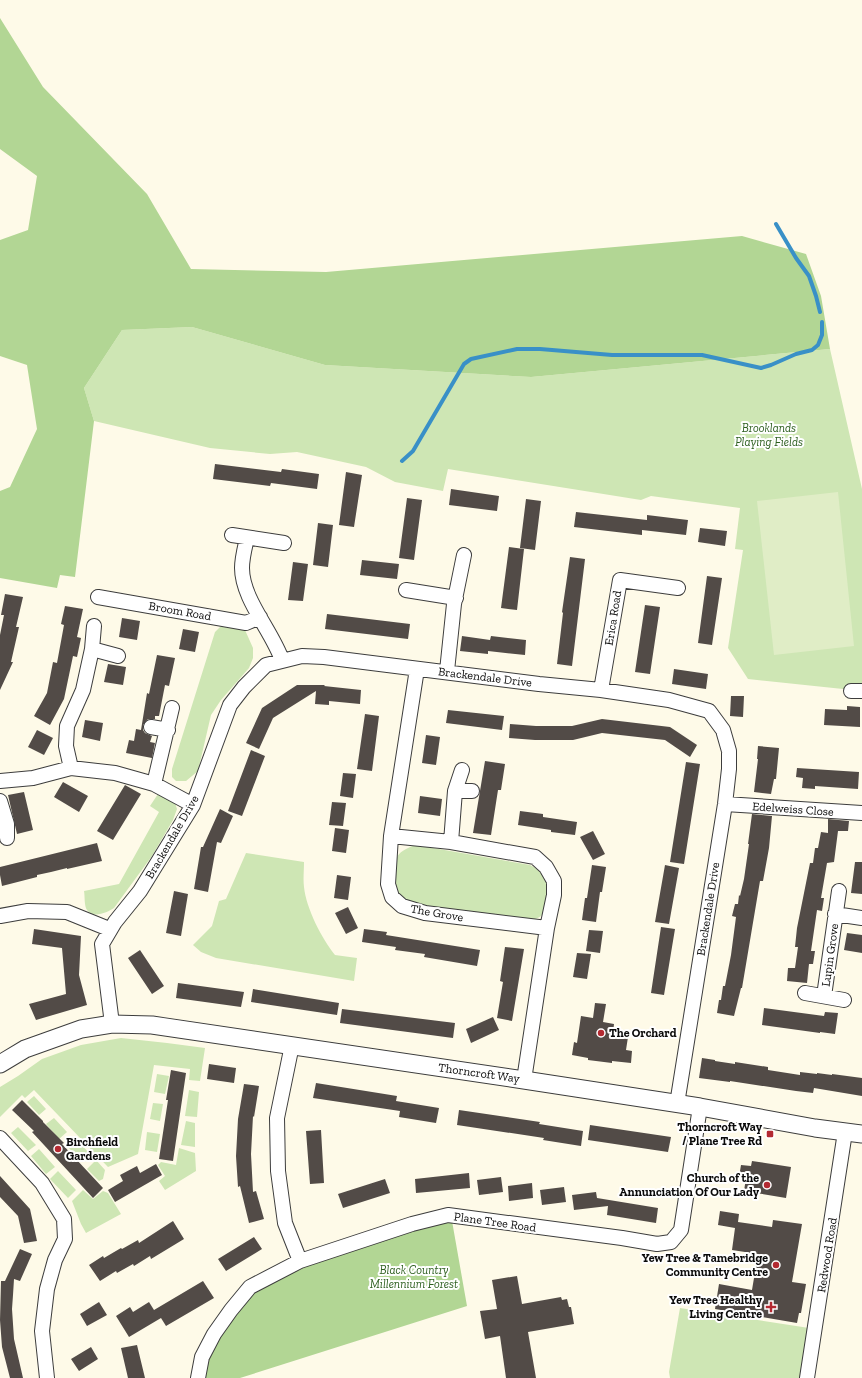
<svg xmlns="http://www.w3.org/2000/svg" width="862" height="1378" viewBox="0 0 862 1378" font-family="'Zilla Slab',serif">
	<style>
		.green { fill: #cee6b4 }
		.forest { fill: #b2d694 }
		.pitch { fill: #e0edc6 }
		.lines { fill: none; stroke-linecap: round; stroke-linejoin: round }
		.stream { stroke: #3990c7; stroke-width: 4 }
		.building { fill: #524b47 }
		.minor-casing { stroke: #3d3d3d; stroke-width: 16 }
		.tertiary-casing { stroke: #3d3d3d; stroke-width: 19 }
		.minor { stroke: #fff; stroke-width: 14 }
		.tertiary { stroke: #fff; stroke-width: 17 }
		.poi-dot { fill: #b32931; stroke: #fff; stroke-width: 1.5 }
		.labels { text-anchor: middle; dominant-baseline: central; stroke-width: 4; stroke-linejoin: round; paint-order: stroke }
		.park-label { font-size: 12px; font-style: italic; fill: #2c5e1e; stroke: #fff }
		.street-label { font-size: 12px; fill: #0a0a0a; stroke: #fff }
		.poi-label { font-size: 12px; font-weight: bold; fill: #0a0a0a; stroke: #fff; text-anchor: end }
	</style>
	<rect width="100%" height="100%" fill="#fefae8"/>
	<!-- green -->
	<path class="green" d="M192 327 325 365 531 377 830 349 862 489V691L748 679 728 648 743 550 735 549 740 508 651 496 641 500 448 469 443 491 395 482 366 467 297 452 270 454 210 448 94 421 84 388 122 330Z
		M221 626 245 630 253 648V658L249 668 221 700 211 715 198 771 186 781H176L172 777V769L215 632Z
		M158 794 174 800 177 809 173 820 152 856 114 908C108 912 93 919 87 910 84 906 85 896 84 891L119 884 159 812 150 806Z
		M416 845 530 865C536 868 543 873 546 879 550 889 549 908 541 916 536 920 530 920 523 920L416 904 407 901 395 890C395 866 389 853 416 845Z
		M246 853 304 862C304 871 303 879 304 887 306 908 322 939 335 955L357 958 354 981 216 958 201 952 193 945 212 926 219 901 226 899Z
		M121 1038 167 1043 205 1048 200 1081 189 1080 190 1069 154 1065 138 1154 108 1167 34 1090 25 1098 22 1095 0 1117V1087L18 1076 42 1059 81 1045Z
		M157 1074 169 1076 165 1094 154 1092Z
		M189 1090 199 1092 197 1117 185 1116Z
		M34 1096 46 1109 39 1115 27 1102Z
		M153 1103 163 1104 160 1121 150 1119Z
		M54 1118 67 1132 59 1139 46 1124Z
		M186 1121 195 1123V1147L181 1145Z
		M18 1127 36 1145 28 1151 11 1133Z
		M147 1132 160 1134 157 1152 145 1150Z
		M76 1139 90 1154 82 1162 68 1147Z
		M179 1148 195 1153 196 1171 165 1190 159 1181 165 1176 158 1165 161 1162 176 1165Z
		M39 1149 55 1167 46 1174 31 1156Z
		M96 1160 105 1170 103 1179 99 1181 87 1169Z
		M58 1171 76 1190 68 1198 50 1179Z
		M83 1190 93 1199 103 1191 108 1193 121 1214 86 1233 81 1224 72 1201Z
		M680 1308 809 1328 800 1378H670L669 1372Z"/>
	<!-- forest -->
	<path class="forest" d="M0 18 43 87 147 194 191 269 326 272 742 236 806 254 821 296 830 349 531 377 325 365 192 327 122 330 84 388 94 421 75 577 60 575 57 588 0 578V491L10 487 37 429 27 365 0 356V240L28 230 37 176 0 149Z
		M452 1221 467 1306 240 1378H204L208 1360 222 1334 254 1292 306 1266 414 1231Z"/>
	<!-- pitch -->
	<path class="pitch" d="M838 492 854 646 774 655 757 501Z"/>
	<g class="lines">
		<!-- stream -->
		<path class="stream" d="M776 224 796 258 809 276 816 296 820 312
			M402 461 413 451 464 364 471 359 517 349H540L612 355H702L761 368 771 365 796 354 812 350 818 345 822 335V322"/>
	</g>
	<!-- building -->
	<path class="building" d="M215 464 281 472 282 469 319 474 317 489 271 483 270 486 213 479Z
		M346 472 362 475 354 527 339 525Z
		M451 489 499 496 497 511 449 505Z
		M407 498 422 500 414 560 399 558Z
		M526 499 541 501 535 550 520 548Z
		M576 512 647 520V515L688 520 686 535 642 530V535L574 527Z
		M318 523 333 525 328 567 313 565Z
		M700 528 727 531 725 546 698 542Z
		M509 547 524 549 517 610 501 608Z
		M570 557 585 559 572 666 557 664 563 613 562 612Z
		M362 560 399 564 397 579 360 575Z
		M293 562 308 564 303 601 288 600Z
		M707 576 722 578 712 645 698 643Z
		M5 594 23 597 16 627H19L11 662H13L0 690V635L4 615H1Z
		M645 605 660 607 650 674 635 672Z
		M65 606 83 609 77 637 81 638 77 657 73 656 64 699 50 725 34 716 47 693 53 662 57 663 64 625 61 624Z
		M327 614 410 624 408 639 325 629Z
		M122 618 140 621 137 640 119 637Z
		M183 629 199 632 195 652 179 649Z
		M462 636 490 640 491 636 526 640 525 655 488 651V654L460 651Z
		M157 655 175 658 169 686 165 685 159 716H155V719H148L143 725V730L145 733 152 736 150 742 155 743 152 758 126 753 129 740 134 741 136 729 141 730 147 693 149 694Z
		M108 664 126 667 123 685 104 682Z
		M674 669 708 674 706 689 672 684Z
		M297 685H325L324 686 361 690 360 704 329 701V705L315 704 316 691 273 718 259 749 246 743 262 708Z
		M731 696H744L743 717 730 716Z
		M847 706 860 707V727L824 725 825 709 847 710Z
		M448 710 504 716 502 730 446 723Z
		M365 714 379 716 372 771 357 769Z
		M602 719 670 727 697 745 690 757 665 740 602 733 573 740H535L509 738 510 724 536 726H572Z
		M85 720 103 723 100 741 82 737Z
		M37 730 53 738 44 755 28 747Z
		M426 735 440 737 436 765 422 763Z
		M758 746 779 748 776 779H774L771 794 754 792 758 759H757Z
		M251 750 265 756 242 816 228 811Z
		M485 761 505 764 501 790H498L491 835 473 833Z
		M686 762 700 764 684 864 670 862Z
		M797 768 859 772 858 789 815 786V789L802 788 803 778 796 777Z
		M343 773 356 774 353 798 340 796Z
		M63 782 88 796 79 812 54 797Z
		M125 785 141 794 113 840 97 831Z
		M24 792 33 830 17 834 8 795Z
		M420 796 442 799 440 816 418 813Z
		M332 802 346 803 343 826 329 825Z
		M220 809 233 816 221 843 217 842 208 892 194 889 201 847H203Z
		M520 811 543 814V817L577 822 575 835 551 832V830L518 825Z
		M752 814 772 816 769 848 763 881H760L742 988H741L734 1016 717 1013 719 1000H721L723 986H725L731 955 736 917 732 916 735 904H738L739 895 740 896 744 879 749 844H748Z
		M828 819 849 821 848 831H838L834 862 827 863 821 898H824L822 911 817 910 811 951H815L813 964H809L807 983 787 981 788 968H795L798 947H795L797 928 810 863H813L815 848H818L821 832 828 833Z
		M335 828 349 830 346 853 332 851Z
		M593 831 605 854 593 860 580 837Z
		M97 843 102 861 67 869V868L51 872 37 875V877L2 886 0 875V867Z
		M855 862H862V894L851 893Z
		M592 865 606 867 602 892H600L596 922 582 920 585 898H587Z
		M665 865 679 868 669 924 655 922Z
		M337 875 351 877 348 900 334 898Z
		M174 891 188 894 181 936 166 933Z
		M348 907 358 928 346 934 335 913Z
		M661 927 675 929 664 995 651 993Z
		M34 929 81 936 79 975 87 1005 36 1020 29 1004 66 994 62 948 32 944Z
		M364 929 387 932 386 935 480 950 477 966 424 957 425 954 395 950 396 947 362 942Z
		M589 930 603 931 600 953 586 951Z
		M847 933 862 935V953L844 950Z
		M505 947 524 949 512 1021 497 1018 503 982 500 981Z
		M140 950 164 986 152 994 128 958Z
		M577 953 591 954 587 979 573 977Z
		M178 983 244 992 241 1007 176 998Z
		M253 989 339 1003 337 1015 251 1002Z
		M595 1003 606 1004 603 1022 614 1024 613 1033 625 1034 624 1037H628L626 1050 632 1051 631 1063 612 1061V1063L588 1060V1058L572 1055 574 1042 577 1043 581 1016 593 1018Z
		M764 1008 824 1016 825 1012 838 1013 835 1034 820 1032V1033L762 1025Z
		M342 1009 455 1023 453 1038 340 1023Z
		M493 1017 499 1030 471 1043 466 1029Z
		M702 1058 715 1060V1061L735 1064V1062L768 1067V1070L800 1075V1072L817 1074V1073L832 1075V1074L862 1078V1096L814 1088 813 1093 796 1091 730 1081V1082L699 1078Z
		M209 1064 236 1068 234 1083 207 1079Z
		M171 1070 186 1073 173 1161 159 1159 168 1100H166Z
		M316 1083 397 1096 396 1101 439 1108 436 1123 399 1117 400 1111 313 1098Z
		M244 1084 259 1086 254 1117 253 1116 251 1154 253 1192 256 1191 264 1219 249 1223 240 1186 238 1187 236 1156 238 1119Z
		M22 1100 43 1121V1122L64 1143 62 1144 103 1188 93 1198 32 1132 34 1131 12 1110Z
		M459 1110 540 1122 539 1124 583 1131 581 1146 543 1140 544 1138 457 1125Z
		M590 1125 671 1137 668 1152 588 1140Z
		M321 1130 324 1183 310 1184 306 1131Z
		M752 1161 791 1167 786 1198 744 1191 746 1178 739 1177 741 1165 751 1166Z
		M156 1164 162 1175 115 1202 108 1190 123 1181 120 1175 137 1166 140 1173Z
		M469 1173 470 1188 416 1193 415 1179Z
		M0 1176 30 1209 37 1241 24 1243 18 1216 0 1197Z
		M501 1177 503 1192 479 1195 477 1180Z
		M385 1179 390 1193 343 1208 338 1194Z
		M532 1183 533 1198 509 1201 508 1186Z
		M564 1187 566 1202 542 1205 540 1190Z
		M596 1192 597 1198 658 1208 656 1223 607 1215 608 1206 574 1210 572 1195Z
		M720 1211 739 1214 738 1222 772 1227 773 1220 802 1224 792 1282 806 1284 801 1313H799L797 1323 715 1309 719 1284 752 1290 758 1254 732 1250 735 1228 718 1225Z
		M173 1221 184 1239 151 1259 150 1256 134 1266 133 1264 117 1273 116 1271 100 1281 89 1265 103 1256 104 1258 121 1248 122 1249 138 1240 139 1243Z
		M254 1237 262 1249 226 1271 218 1259Z
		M20 1249 32 1254 20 1281 14 1279 13 1295 12 1309 14 1339 23 1378H10L2 1347 0 1320 1 1281H5Z
		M517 1276 522 1304 561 1297 562 1300 567 1299 569 1307H571L574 1324 528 1332 536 1378H506L500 1336 485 1339 480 1311 497 1309 492 1280Z
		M203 1281 214 1298 166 1326 161 1318 129 1337 116 1316 130 1307 133 1312 149 1302 154 1310Z
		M99 1302 107 1315 87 1326 80 1314Z
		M137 1345 145 1378H128L121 1348Z
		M91 1347 98 1359 79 1371 71 1359Z"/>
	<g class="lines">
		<!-- minor casing -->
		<g class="minor-casing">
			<path id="minor" d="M232 535 284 543
				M247 538C245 547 242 558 242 568 242 599 272 631 282 660
				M406 590 456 598
				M98 597 246 623 260 617
				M92 649 118 656
				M417 669 391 836 388 884 392 897 402 906 425 913 547 928
				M447 671 454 604 464 555
				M601 690 620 580 678 588
				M851 691H862
				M151 727 168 730
				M71 768 66 746 67 726 83 690 92 649 94 626
				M0 781 33 778 71 768 115 773 154 784 193 805
				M154 784 172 708
				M455 791H472
				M0 801 7 824V838
				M725 804 862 813
				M391 836 451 842 535 857 546 867 554 881V895L547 928 524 1080
				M451 842 455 791 462 770
				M835 914 862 918
				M0 916 28 911 67 912 109 929
				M805 993 844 1000
				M824 996 839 891
				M112 1024 102 944 115 922 140 891 193 805 230 705 244 687 266 665 302 656 324 657 539 684 601 690 669 700 709 711 723 730 729 751V769L725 804 677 1104
				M292 1045 277 1118 278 1171 285 1223 300 1261
				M0 1138 42 1183 64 1219 65 1239 55 1260 47 1289 42 1331 47 1378
				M198 1378 202 1357 214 1334 231 1310 250 1287 300 1261 412 1224 448 1215 622 1238 657 1244 671 1242 681 1230 700 1107
				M807 1378 845 1132"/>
		</g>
		<!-- tertiary casing -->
		<g class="tertiary-casing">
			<path id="tertiary" d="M0 1064 25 1049 81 1029 112 1024 152 1025 524 1080 700 1107 815 1128 862 1134"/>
		</g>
		<!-- minor -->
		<use href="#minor" class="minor"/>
		<!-- tertiary -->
		<use href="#tertiary" class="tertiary"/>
	</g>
	<!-- markers -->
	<g class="poi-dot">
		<circle cx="601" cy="1033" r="4"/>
		<rect x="766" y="1130" width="8" height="8" rx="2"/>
		<circle cx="58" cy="1149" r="4"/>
		<circle cx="767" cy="1185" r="4"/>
		<circle cx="776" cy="1265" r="4"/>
		<path d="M769 1301h4v4h4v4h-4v4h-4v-4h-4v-4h4z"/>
	</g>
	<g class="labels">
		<!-- park labels -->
		<g class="park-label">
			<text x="769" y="428">Brooklands<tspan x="769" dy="14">Playing Fields</tspan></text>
			<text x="414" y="1270">Black Country<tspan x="414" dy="14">Millennium Forest</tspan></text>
		</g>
		<!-- street labels -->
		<g class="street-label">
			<text transform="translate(180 611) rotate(10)">Broom Road</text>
			<text transform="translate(613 618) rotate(-81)">Erica Road</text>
			<text transform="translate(485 677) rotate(7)">Brackendale Drive</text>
			<text transform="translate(793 809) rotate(4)">Edelweiss Close</text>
			<text transform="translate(172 837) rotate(-60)">Brackendale Drive</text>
			<text transform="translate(708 909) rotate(-81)">Brackendale Drive</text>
			<text transform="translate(437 913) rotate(10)">The Grove</text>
			<text transform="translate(830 955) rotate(-82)">Lupin Grove</text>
			<text transform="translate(479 1073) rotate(8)">Thorncroft Way</text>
			<text transform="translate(495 1222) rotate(8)">Plane Tree Road</text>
			<text transform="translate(827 1255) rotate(-81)">Redwood Road</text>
		</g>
		<!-- poi labels -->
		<g class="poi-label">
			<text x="609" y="1033" text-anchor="start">The Orchard</text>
			<text x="762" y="1127">Thorncroft Way<tspan x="762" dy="14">/ Plane Tree Rd</tspan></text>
			<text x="66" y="1142" text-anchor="start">Birchfield<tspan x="66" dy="14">Gardens</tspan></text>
			<text x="759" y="1178">Church of the<tspan x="759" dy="14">Annunciation Of Our Lady</tspan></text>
			<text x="768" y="1258">Yew Tree &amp; Tamebridge<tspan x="768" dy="14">Community Centre</tspan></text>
			<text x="762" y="1300">Yew Tree Healthy<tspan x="762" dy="14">Living Centre</tspan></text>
		</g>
	</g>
</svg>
